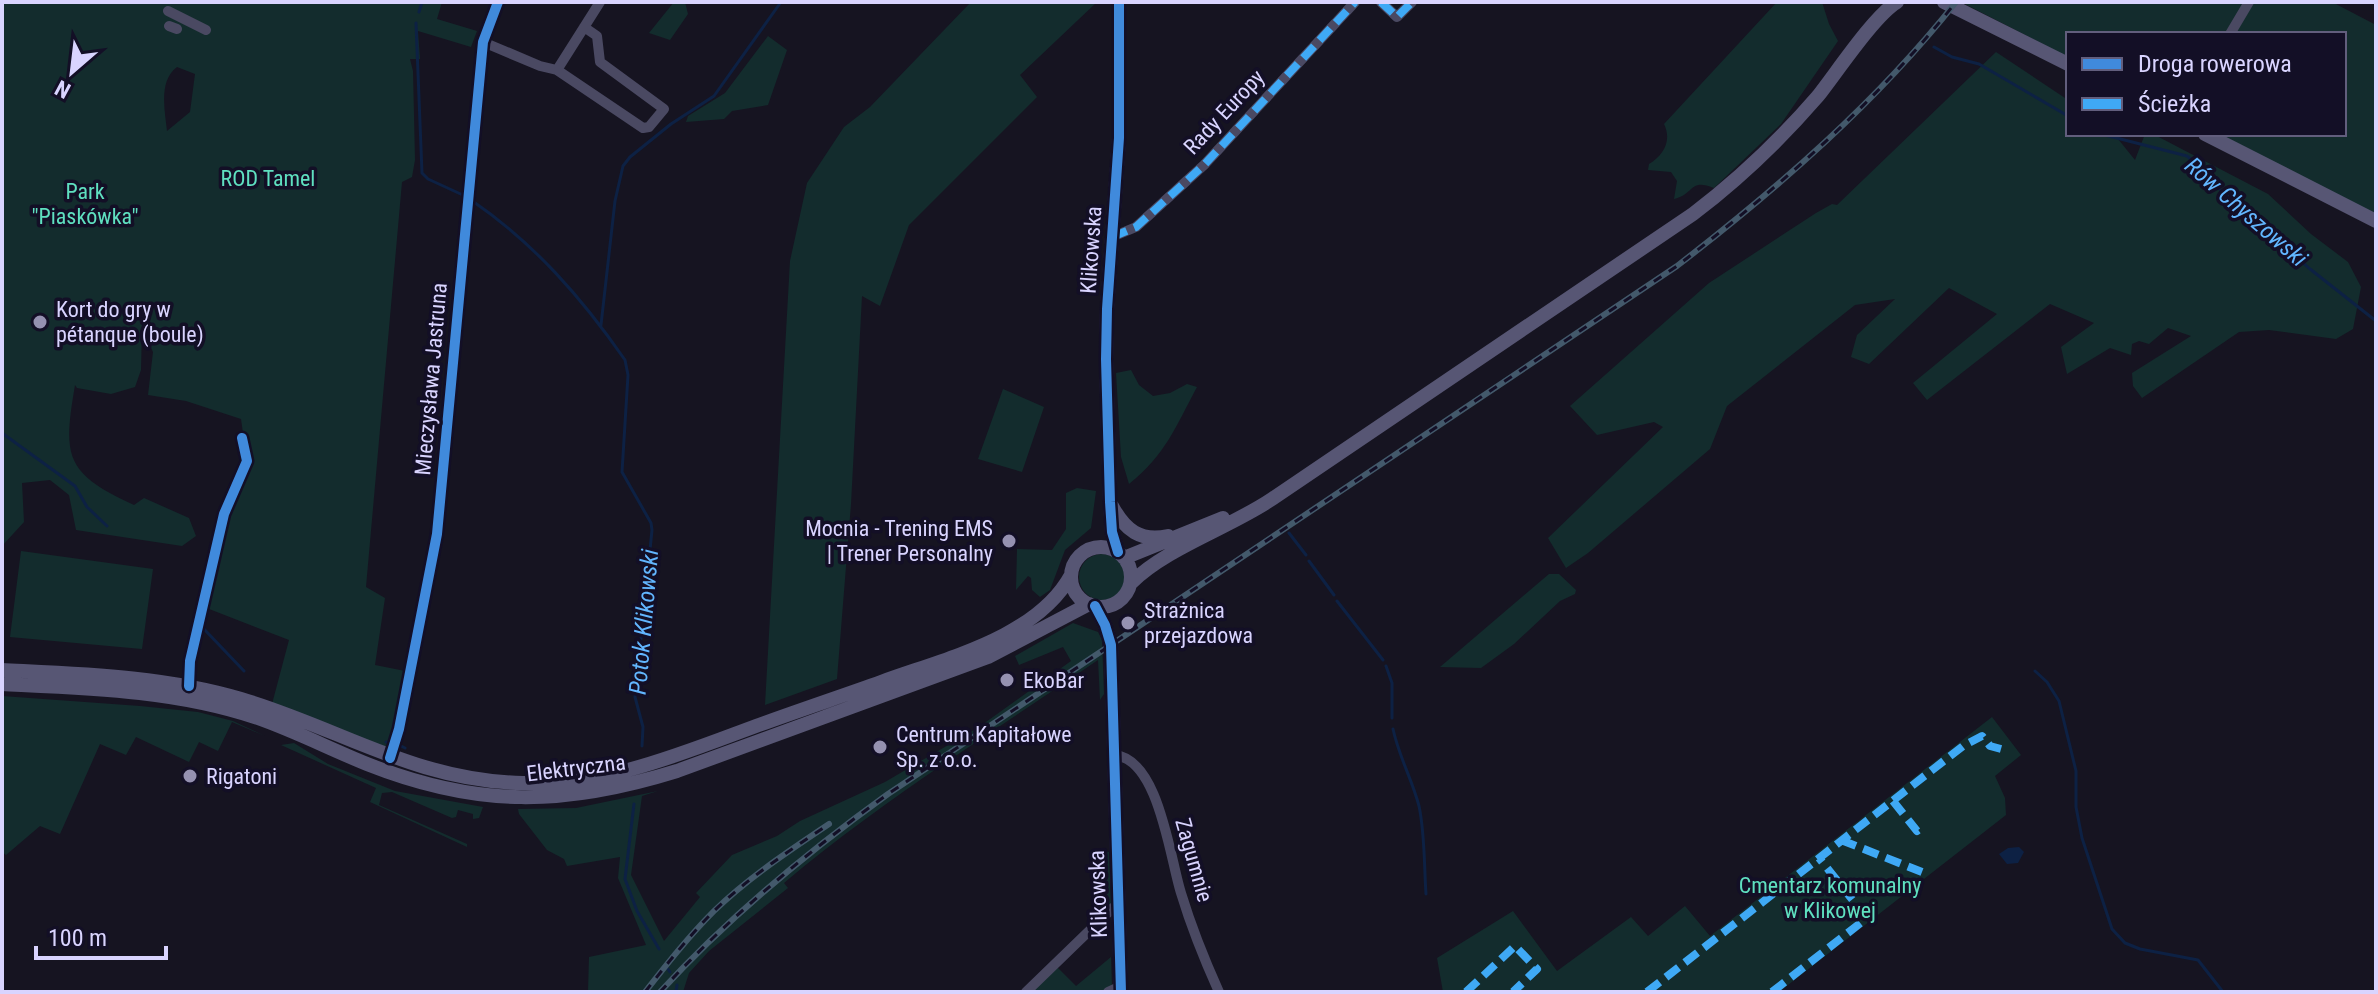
<svg xmlns="http://www.w3.org/2000/svg" width="2378" height="994" viewBox="0 0 2378 994" font-family="'Roboto Condensed',sans-serif">
	<style>
		.green { fill: #132c2d; fill-rule: evenodd }
		.water { fill: #0d2144 }
		.lines { fill: none; stroke-linecap: round; stroke-linejoin: round }
		.stream { stroke: #0d2144; stroke-width: 3 }
		.street { stroke: #4a4962; stroke-width: 10 }
		.secondary { stroke: #575674; stroke-width: 14 }
		.rail-casing { stroke: #43596b; stroke-width: 6 }
		.rail { stroke: #130f26; stroke-width: 3; stroke-dasharray: 9; stroke-linecap: butt }
		.quiet { stroke: #3fa9f5; stroke-width: 8; stroke-dasharray: 16 8; stroke-linecap: butt }
		.cycleway-casing { stroke: #130f26; stroke-width: 15 }
		.cycleway { stroke: #408adc; stroke-width: 10 }
		.poi-dot { fill: #9591b1; stroke: #130f26; stroke-width: 3 }
		.labels { text-anchor: middle; dominant-baseline: central; stroke-width: 7; stroke-linejoin: round; paint-order: stroke }
		.street-label { font-size: 22px; fill: #d9d4ff; stroke: #130f26 }
		.park-label { font-size: 22px; fill: #5fe0c0; stroke: #130f26 }
		.poi-label { font-size: 22px; fill: #d9d4ff; stroke: #130f26; text-anchor: start }
		.water-label { font-size: 24px; font-style: italic; fill: #62b6ff; stroke: #130f26 }
	</style>
	<rect width="100%" height="100%" fill="#161421"/>
	<!-- green -->
	<path class="green" d="M2 2H442L437 19 477 31 471 47 418 31 420 59H410L413 71 415 160 412 177 402 182 366 587 385 598 375 665 405 671 389 750 272 704 289 640 204 607 222 514 247 461 241 419 186 401 148 395 153 352 142 328 141 370 135 387 111 394 77 388 75 385C63 456 64 473 134 505L144 498 189 518 196 536 182 546 76 530 69 495 50 480 22 483 24 522 2 546ZM177 67 195 74 190 112 167 131C165 111 158 81 177 67Z
		M674 2H685L688 14 670 40 649 33Z
		M971 2H1097L1020 75 1037 97 909 225 880 306 862 296 851 504 837 679 765 705 790 261 807 183 844 127 870 107Z
		M1777 2H1822L1829 24 1838 41 1781 124 1714 188C1689 178 1695 194 1674 199L1677 181 1671 172 1648 170 1649 164C1664 155 1672 140 1664 124Z
		M1961 2H2332L2376 25V216L2217 134H2344V34H2068V57Z
		M768 36 787 50 768 105 732 111 724 119 686 122 688 116 725 93Z
		M1996 52 2068 100V134H2114L2135 160 2145 134H2153L2268 194 2311 234 2348 262 2361 287 2353 329 2336 339 2269 330 2239 332 2142 398 2133 386 2132 373 2191 336 2168 328 2149 344 2139 341 2132 344 2131 355 2110 348 2067 374 2061 347 2094 323 2050 304 1927 400 1913 383 1997 314 1949 288 1869 364 1851 357 1857 335 1895 299 1855 305 1727 406 1710 449 1588 553 1566 568 1548 538 1663 427 1654 422 1597 435 1570 406 1709 283 1816 213 1832 204 1837 205Z
		M1131 370 1139 385 1153 396 1170 393 1187 384 1197 387C1175 428 1166 454 1129 484L1121 457 1116 373Z
		M1003 389 1044 407 1022 472 978 459Z
		M1077 488 1096 491 1091 528 1065 550 1050 590 1040 597 1032 590 1031 578 1028 576 1016 590 1017 549 1052 550 1066 529V493Z
		M21 551 153 569 142 649 10 637Z
		M1079 577a23 23 0 1 1 46 0a23 23 0 1 1-46 0Z
		M1549 574H1559L1576 590 1575 594 1560 601 1514 644 1481 668 1440 667Z
		M1073 623 1098 632 1102 640 1104 694 1100 700 1098 660C992 733 882 800 784 883L788 888 709 951 689 973 683 992H588L589 957 646 945 618 878 620 857 567 866 564 859 547 850 519 814 518 809 576 808 658 791 642 796 631 875 664 941 700 897 696 893 732 855 777 836 800 821 885 782 979 727 1071 661 1063 647 1019 665 1015 656Z
		M2 696 140 706 198 712 233 721 265 736 232 722 218 751 199 742 189 762 136 737 126 755 100 744 60 834 40 826 6 855 2 852Z
		M1992 717 2021 755 1995 776 2005 798 2006 815 1779 992H1443L1437 958 1513 911 1557 971 1631 917 1648 936 1685 906 1710 936Z
		M294 743 328 764 395 791 483 807 479 818 473 819V814L458 810 456 817 452 818 392 792 382 793 379 805 467 844V847L370 802 376 788 281 745Z
		M1104 851 1109 852 1111 903 1106 908Z
		M1111 957 1112 987 1105 992H1030L1056 966 1076 986Z"/>
	<!-- water -->
	<path class="water" d="M2019 847 2024 852 2018 863 2007 864 1999 854 2008 848Z"/>
	<g class="lines">
		<!-- stream -->
		<path class="stream" d="M419 12 422 2
			M416 23 422 173 428 179 465 196
			M1934 47 1952 57 1979 64 2068 116
			M2101 134 2187 156 2199 166 2215 185 2310 269 2376 321
			M471 200C534 243 582 298 625 360L628 375 622 472 651 523 652 530 635 697 643 727 642 746
			M601 325 615 201 623 166 630 157 671 124 714 96 781 2
			M2 433 75 486 87 507 107 526
			M1289 533 1306 555
			M1309 561 1334 595
			M1337 601 1383 660
			M203 628 244 671
			M1386 666 1392 683V718
			M2035 671 2047 682 2059 701 2076 771V807L2082 838 2112 929 2125 943 2140 949 2198 960 2223 992
			M1393 729C1399 757 1412 779 1419 806 1425 834 1424 865 1426 894
			M386 742H387
			M401 746 405 748
			M634 804 625 879 637 911 659 949
			M668 969 670 972
			M676 992 677 985"/>
		<!-- street -->
		<path class="street" d="M1381 2 1397 17 1412 2
			M168 11 206 30
			M169 26 177 29
			M2230 34 2249 2
			M483 42 540 66 557 70 643 128 649 127 664 109 600 62 597 36 584 27
			M557 70 600 2
			M1112 237 1136 227 1204 165 1355 2
			M189 686 190 661 224 514 247 461 242 438
			M1114 755C1159 758 1170 859 1181 893 1191 926 1205 961 1219 992
			M390 758 399 729 437 534 483 42 498 2
			M1026 992 1118 903
			M1108 992 1121 986"/>
		<!-- secondary -->
		<path class="secondary" d="M1944 2 2068 64
			M2205 134 2376 221
			M1112 506C1125 530 1140 542 1168 536
			M1071 577a30 30 0 1 1 60 0a30 30 0 1 1-60 0Z
			M1118 552 1112 532 1110 502 1106 359 1107 309 1119 138V2
			M1124 558 1223 518
			M1131 583C1166 548 1229 528 1272 499L1693 214C1739 179 1780 140 1818 96 1837 72 1874 16 1897 2
			M1095 606 1105 625 1111 645 1121 992
			M2 670C82 674 163 676 241 699 340 728 415 781 523 783 607 785 678 755 756 726 797 711 839 697 881 682 943 659 1037 638 1071 575
			M2 684C87 688 174 690 255 717 293 730 330 749 367 764 478 808 564 806 677 771L988 657 1089 604"/>
		<!-- rail casing -->
		<g class="rail-casing">
			<path id="rail" d="M645 992C667 964 689 936 714 911 749 877 789 851 829 824
				M660 992C728 918 806 853 888 794L1677 266C1778 188 1876 103 1956 2"/>
		</g>
		<!-- rail -->
		<use href="#rail" class="rail"/>
		<!-- quiet -->
		<path class="quiet" d="M1381 2 1397 17 1412 2
			M1112 237 1136 227 1204 165 1355 2
			M1893 801 1917 831 1924 826
			M1841 840 1922 872
			M1466 992 1515 946 1537 969 1513 992
			M1647 992 1963 746 1982 736 1990 746 2001 749
			M1772 992 1867 918 1819 858"/>
		<!-- cycleway casing -->
		<g class="cycleway-casing">
			<path id="cycleway" d="M1118 552 1112 532 1110 502 1106 359 1107 309 1119 138V2
				M1095 606 1105 625 1111 645 1121 992
				M189 686 190 661 224 514 247 461 242 438
				M390 758 399 729 437 534 483 42 498 2"/>
		</g>
		<!-- cycleway -->
		<use href="#cycleway" class="cycleway"/>
	</g>
	<!-- markers -->
	<g class="poi-dot">
		<circle cx="40" cy="322" r="8"/>
		<circle cx="1009" cy="541" r="8"/>
		<circle cx="1128" cy="623" r="8"/>
		<circle cx="1007" cy="680" r="8"/>
		<circle cx="880" cy="747" r="8"/>
		<circle cx="190" cy="776" r="8"/>
	</g>
	<g class="labels">
		<!-- street labels -->
		<g class="street-label">
			<text transform="translate(1224 112) rotate(-47)">Rady Europy</text>
			<text transform="translate(1091 250) rotate(-86)">Klikowska</text>
			<text transform="translate(431 379) rotate(-85)">Mieczysława Jastruna</text>
			<text transform="translate(576 768) rotate(-7)">Elektryczna</text>
			<text transform="translate(1194 860) rotate(74)">Zagumnie</text>
			<text transform="translate(1098 894) rotate(-92)">Klikowska</text>
		</g>
		<!-- park labels -->
		<g class="park-label">
			<text x="268" y="178">ROD Tamel</text>
			<text x="85" y="191">Park<tspan x="85" dy="25">"Piaskówka"</tspan></text>
			<text x="1830" y="885">Cmentarz komunalny<tspan x="1830" dy="25">w Klikowej</tspan></text>
		</g>
		<!-- poi labels -->
		<g class="poi-label">
			<text x="56" y="309">Kort do gry w<tspan x="56" dy="25">pétanque (boule)</tspan></text>
			<text x="993" y="528" text-anchor="end">Mocnia - Trening EMS<tspan x="993" dy="25">| Trener Personalny</tspan></text>
			<text x="1144" y="610">Strażnica<tspan x="1144" dy="25">przejazdowa</tspan></text>
			<text x="1023" y="680">EkoBar</text>
			<text x="896" y="734">Centrum Kapitałowe<tspan x="896" dy="25">Sp. z o.o.</tspan></text>
			<text x="206" y="776">Rigatoni</text>
		</g>
		<!-- water labels -->
		<g class="water-label">
			<text transform="translate(2246 212) rotate(41)">Rów Chyszowski</text>
			<text transform="translate(644 622) rotate(-85)">Potok Klikowski</text>
		</g>
	</g>
	<!-- border -->
	<rect width="2378" height="994" fill="none" stroke="#d9d4ff" stroke-width="8"/>
	<!-- legend -->
	<rect x="2066" y="32" width="280" height="104" fill="#130f26" stroke="#625e7d" stroke-width="2"/>
	<rect x="2082" y="58" width="40" height="12" fill="#408adc" stroke="#625e7d" stroke-width="2"/>
	<text x="2138" y="72" font-size="24" fill="#d9d4ff">Droga rowerowa</text>
	<rect x="2082" y="98" width="40" height="12" fill="#3fa9f5" stroke="#625e7d" stroke-width="2"/>
	<text x="2138" y="112" font-size="24" fill="#d9d4ff">Ścieżka</text>
	<!-- north arrow -->
	<g transform="translate(72 72) rotate(208)" stroke="#130f26" stroke-width="6" paint-order="stroke">
	<path d="M0-6L14 30L0 20L-14 30Z" fill="#d9d4ff"/>
	<text y="-12" font-size="22" font-weight="bold" text-anchor="middle" fill="#d9d4ff">N</text>
	</g>
	<!-- scale -->
	<path d="M36 946v12h130v-12" fill="none" stroke="#d9d4ff" stroke-width="4"/>
	<text x="48" y="946" font-size="24" fill="#d9d4ff" stroke="#130f26" stroke-width="6" paint-order="stroke">100 m</text>
</svg>
